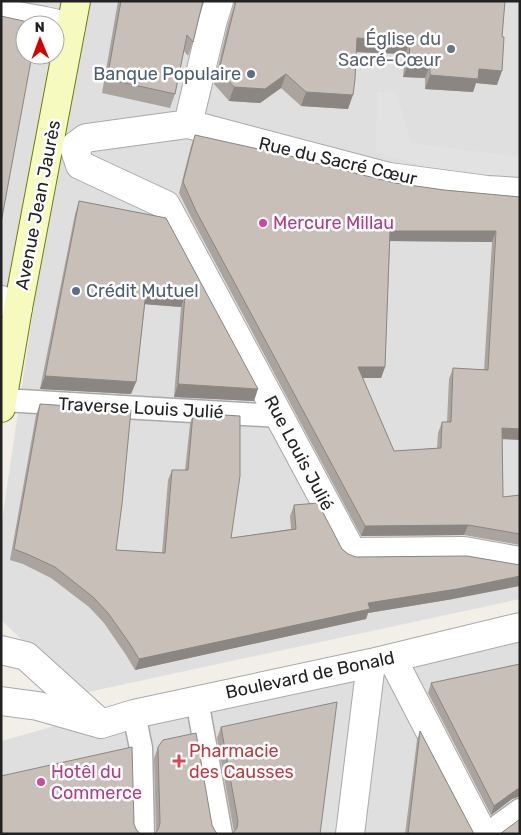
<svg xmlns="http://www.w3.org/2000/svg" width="521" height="835" viewBox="0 0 521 835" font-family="Rubik,sans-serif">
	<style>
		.residential { fill: #e0dfdf }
		.parking { fill: #e2e2e2 }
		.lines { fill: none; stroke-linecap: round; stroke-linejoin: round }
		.pedestrian-casing { stroke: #a9a9a9; stroke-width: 25 }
		.minor-casing { stroke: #a9a9a9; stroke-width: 30 }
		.secondary-casing { stroke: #707d05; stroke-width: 30 }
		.pedestrian { stroke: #fff; stroke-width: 22 }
		.minor { stroke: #fff; stroke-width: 28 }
		.secondary { stroke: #f7fabf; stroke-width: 28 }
		.wall { fill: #aba49e; fill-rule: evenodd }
		.shaded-wall { fill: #8b8681 }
		.building { fill: #c7bfb8; stroke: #8b8681; fill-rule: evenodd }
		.worship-dot { fill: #6b7280; stroke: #fff; stroke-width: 2 }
		.service-dot { fill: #5c6f8a; stroke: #fff; stroke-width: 2 }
		.hotel-dot { fill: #d1479c; stroke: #fff; stroke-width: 2 }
		.health-dot { fill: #e0444e; stroke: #fff; stroke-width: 2 }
		.labels { text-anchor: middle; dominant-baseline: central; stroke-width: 5; stroke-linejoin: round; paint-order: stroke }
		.worship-label { font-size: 18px; fill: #5b616d; stroke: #fff; text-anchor: end }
		.service-label { font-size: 18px; fill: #4e5e75; stroke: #fff; text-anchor: end }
		.street-label { font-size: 18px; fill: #222; stroke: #fff }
		.hotel-label { font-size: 18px; fill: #b23c85; stroke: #fff; text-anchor: start }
		.health-label { font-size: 18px; fill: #be3a42; stroke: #fff; text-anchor: start }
	</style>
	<rect width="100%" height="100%" fill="#f2efe9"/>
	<!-- residential -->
	<path class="residential" d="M1 1H64L55 53V25H25V55H55L1 346Z
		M84 1H520V599L79 694 1 620V527L48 210Z
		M520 625V834H1V741L152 699Z"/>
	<!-- parking -->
	<path class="parking" d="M396 91 411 143 520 157V181L464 179 376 152 377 92Z"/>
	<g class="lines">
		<!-- pedestrian casing -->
		<g class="pedestrian-casing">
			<path id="pedestrian" d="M3 400 279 416
				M197 700 221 834
				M134 714 141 748 143 834
				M487 834 520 810"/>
		</g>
		<!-- minor casing -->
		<g class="minor-casing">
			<path id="minor" d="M1 13 45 21 71 27
				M188 124 213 20 219 1
				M74 147 80 165 166 205 352 552 464 551 520 561
				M74 147 86 138 188 124 389 177 487 190 520 192
				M1 300 18 308
				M1 650 26 656 98 721
				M392 658 483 834
				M1 701 38 706 101 724 134 714 371 663 520 627
				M350 834 371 663"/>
		</g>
		<!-- secondary casing -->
		<g class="secondary-casing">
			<path id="secondary" d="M1 408 18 308 76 1"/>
		</g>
		<!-- pedestrian -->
		<use href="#pedestrian" class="pedestrian"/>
		<!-- minor -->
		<use href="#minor" class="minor"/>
		<!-- secondary -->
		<use href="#secondary" class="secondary"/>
	</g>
	<!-- wall -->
	<path class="wall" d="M118 1H203L193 42 188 56 184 51 175 94 170 108 102 93Z
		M234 1H505L497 85 476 83 473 92 425 89V78L403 77 405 54 356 52 348 109 301 106 281 88 260 103 229 101 214 84 228 24 234 5Z
		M195 135 395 183 444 190 520 197 502 439 503 497 520 495V545L464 535 361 536 193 221 179 193 191 146ZM390 241 492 242 484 370 453 368 449 379 447 422H442L438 433 437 448 394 451 362 378H381L385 367Z
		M79 201 166 218 254 401 174 397 181 307 145 304 136 382 131 394 40 389 75 214Z
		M40 404 116 550 162 553 168 480 172 470H185L190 424 193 413 231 538 291 529 290 516 294 505 348 554 453 599 368 613 366 619 135 670 126 655 104 623 89 607 51 578 23 564 10 560 36 415Z
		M520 664V797H518L512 799 491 815 428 693 431 683Z
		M221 727 320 834 233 833 234 832 217 738Z
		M420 731 473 832 474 834H405L417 740Z
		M158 747 212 825 215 831 156 832 154 758Z"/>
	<!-- shaded-wall -->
	<path class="shaded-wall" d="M357 38 410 41 405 54 352 52Z
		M409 63 430 65 425 78 403 77Z
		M479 69 502 71 497 85 476 83 473 92 425 89 430 75Z
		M286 74 281 88 260 103 229 101 234 87Z
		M306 92 353 95 348 109 301 106Z
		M390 231H496L492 242 386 241Z
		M146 291 185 295 181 307 142 304Z
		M358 367H385L381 378H354Z
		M45 376 136 382 131 394 40 389Z
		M178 384 258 389 254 401 174 397Z
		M502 428 520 429V440L499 439Z
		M468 525 464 535 361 536 365 526Z
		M520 576V586L453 599 368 613 366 619 135 670 139 659 368 603Z
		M520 788V793L518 797 512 799 491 815 494 806 516 790Z"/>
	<!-- building -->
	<path class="building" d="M121 1H203L193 42 187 35 175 94 107 79Z
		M236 1H505L502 37H504L502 71 479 69 478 79 430 75V65L409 63 410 41 357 38 355 79 353 95 306 92 286 74 265 89 234 87 219 70Z
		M1 16 37 24V25H25V55H32L1 223Z
		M195 135 299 158 322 165 395 183 444 190 520 197V429L502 428 503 497 520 495V534L468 525 365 526 196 211 183 182ZM390 231H496L488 370 453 368 451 422H442L441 448 394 451 358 367H385Z
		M79 201 166 218 258 389 178 384 185 295 146 291 136 382 45 376Z
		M40 404 131 410 122 504 116 550 165 553 172 470H188L193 413 240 416V476L231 538 296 529 294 505 318 503 342 549 348 554 356 557 467 556 520 565V576L457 589 368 603 370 609 139 659 130 644 108 613 93 597 55 567 27 554 14 549Z
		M520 664V788L516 790 494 806 431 683Z
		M337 702 320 834H232L237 828 238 821 221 727Z
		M420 731 473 832 474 834H408Z
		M196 733 212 825 215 831 218 834H154L158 830 160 823 158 747 163 740Z
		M132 747 134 824 136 829 140 834H1V776Z
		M520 819V834H500Z"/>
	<!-- markers -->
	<circle class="worship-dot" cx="451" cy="49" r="5"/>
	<g class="service-dot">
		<circle cx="251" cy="74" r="5"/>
		<circle cx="76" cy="291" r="5"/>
	</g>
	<g class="hotel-dot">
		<circle cx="263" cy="223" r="5"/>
		<circle cx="41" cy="782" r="5"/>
	</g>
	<path class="health-dot" d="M176.5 753.5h5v5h5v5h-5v5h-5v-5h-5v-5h5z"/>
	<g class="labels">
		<!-- worship labels -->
		<g class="worship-label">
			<text x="441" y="39">Église du<tspan x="441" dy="21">Sacré-Cœur</tspan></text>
		</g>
		<!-- service labels -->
		<g class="service-label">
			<text x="241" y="74">Banque Populaire</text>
			<text x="86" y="291" text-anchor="start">Crédit Mutuel</text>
		</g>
		<!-- street labels -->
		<g class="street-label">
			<text transform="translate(338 161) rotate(13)">Rue du Sacré Cœur</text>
			<text transform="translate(38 205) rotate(-79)">Avenue Jean Jaurès</text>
			<text transform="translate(141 408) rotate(3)">Traverse Louis Julié</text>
			<text transform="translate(299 453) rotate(62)">Rue Louis Julié</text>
			<text transform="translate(310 675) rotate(-12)">Boulevard de Bonald</text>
		</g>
		<!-- hotel labels -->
		<g class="hotel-label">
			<text x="273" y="223">Mercure Millau</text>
			<text x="51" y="772">Hotêl du<tspan x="51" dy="21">Commerce</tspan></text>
		</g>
		<!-- health labels -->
		<g class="health-label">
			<text x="189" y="751">Pharmacie<tspan x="189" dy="21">des Causses</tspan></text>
		</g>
	</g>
	<!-- border -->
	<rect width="521" height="835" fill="none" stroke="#222222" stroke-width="5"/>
	<!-- north arrow -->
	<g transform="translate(40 40) rotate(359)"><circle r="24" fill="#ffffff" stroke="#a7a7a7"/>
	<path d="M0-4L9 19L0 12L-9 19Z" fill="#d40000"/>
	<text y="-8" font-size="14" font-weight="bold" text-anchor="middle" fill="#222222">N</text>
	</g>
</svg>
